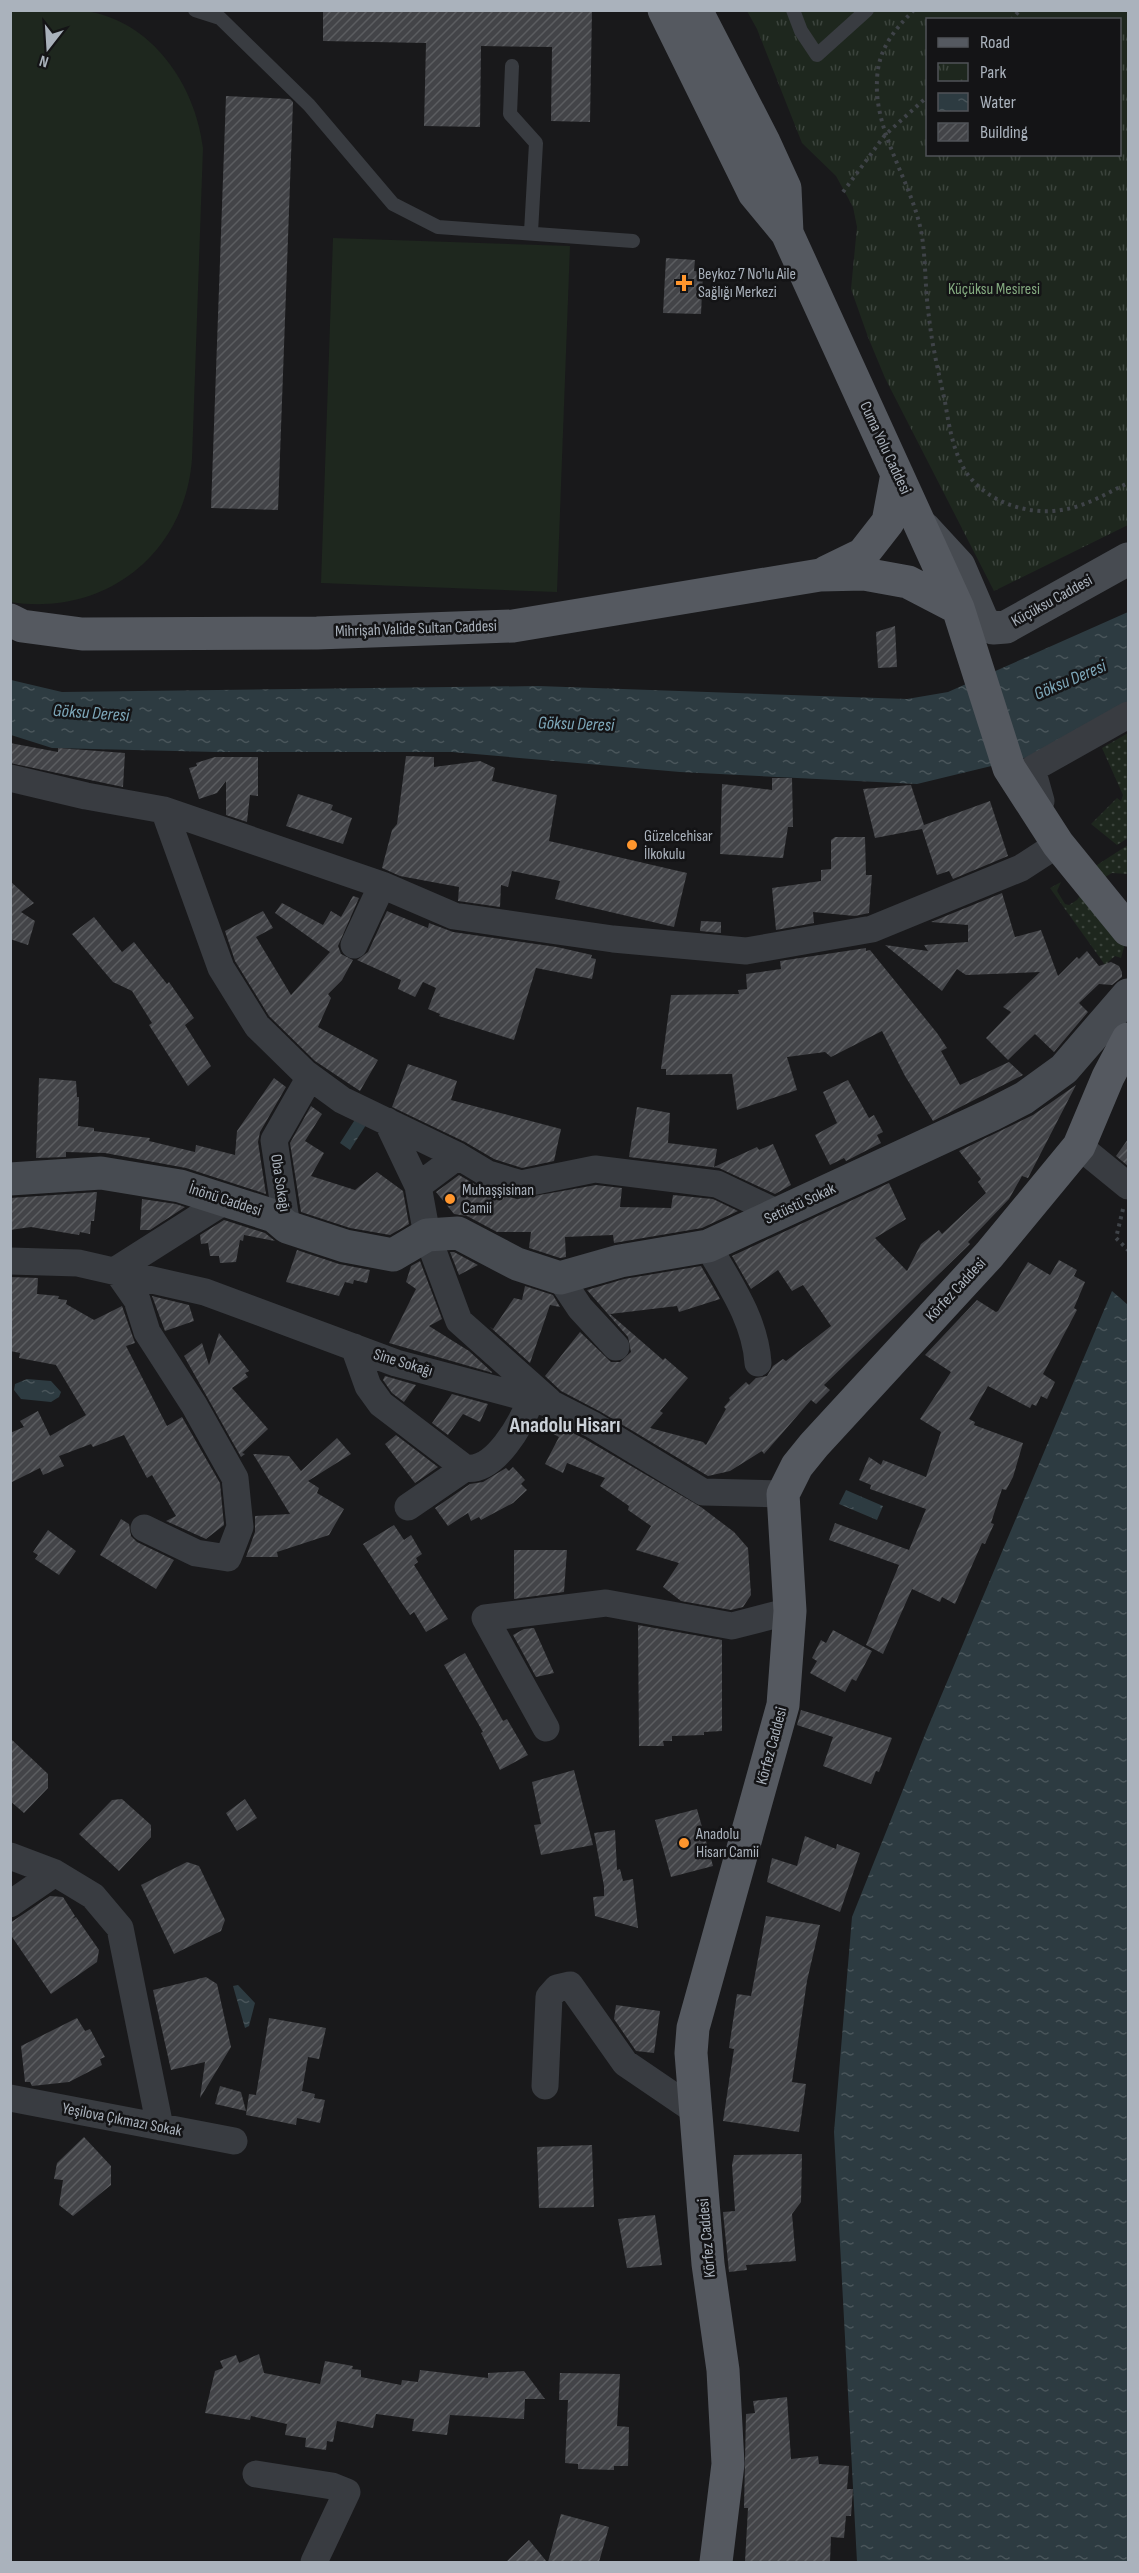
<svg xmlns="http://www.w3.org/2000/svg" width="1139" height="2573" viewBox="0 0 1139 2573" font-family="'Sofia Sans Condensed',sans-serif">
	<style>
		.grass { fill: url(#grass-dots) }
		.park { fill: url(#park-tufts); fill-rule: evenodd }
		.pitch { fill: #1e271e }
		.water { fill: url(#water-ripples) }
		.building { fill: url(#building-hatch) }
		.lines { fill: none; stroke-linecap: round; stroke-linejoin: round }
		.path { stroke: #3f4348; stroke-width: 4; stroke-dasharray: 3 4.5; stroke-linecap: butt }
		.lane { stroke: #393c41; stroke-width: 14 }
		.street { stroke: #393c41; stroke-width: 27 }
		.secondary { stroke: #474b51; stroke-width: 33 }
		.primary { stroke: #555960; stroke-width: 33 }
		.poi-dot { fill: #ff962d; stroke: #141416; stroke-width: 2 }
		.labels { text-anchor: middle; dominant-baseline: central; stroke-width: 5; stroke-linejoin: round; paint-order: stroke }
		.poi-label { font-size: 16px; fill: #aab2bc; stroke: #141416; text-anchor: start }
		.park-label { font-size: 16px; fill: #83a97f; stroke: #141416 }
		.street-label { font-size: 16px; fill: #aab2bc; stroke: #141416 }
		.water-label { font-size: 18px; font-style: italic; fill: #7ea8ba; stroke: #141416 }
		.district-label { font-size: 22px; font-weight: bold; fill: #cbd1d8; stroke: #141416 }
	</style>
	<defs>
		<pattern id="grass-dots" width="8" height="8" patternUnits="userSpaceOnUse" patternTransform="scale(1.5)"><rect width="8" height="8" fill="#1e271e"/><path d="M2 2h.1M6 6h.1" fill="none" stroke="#3c443d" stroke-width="1.8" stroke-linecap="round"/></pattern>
		<pattern id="park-tufts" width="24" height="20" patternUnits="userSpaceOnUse" patternTransform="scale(1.5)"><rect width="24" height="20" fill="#1e271e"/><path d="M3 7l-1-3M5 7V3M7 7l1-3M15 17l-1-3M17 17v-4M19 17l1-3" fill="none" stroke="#3c443d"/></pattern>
		<pattern id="water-ripples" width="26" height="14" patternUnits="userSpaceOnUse" patternTransform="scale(1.5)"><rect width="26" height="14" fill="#2d3b41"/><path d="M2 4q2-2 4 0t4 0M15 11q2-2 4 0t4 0" fill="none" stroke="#49555a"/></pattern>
		<pattern id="building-hatch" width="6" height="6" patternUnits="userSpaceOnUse" patternTransform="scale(1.5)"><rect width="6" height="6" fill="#434448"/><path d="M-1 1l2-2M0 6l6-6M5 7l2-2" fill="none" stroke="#5b5d60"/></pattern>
	</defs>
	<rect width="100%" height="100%" fill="#19191b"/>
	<!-- grass -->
	<path class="grass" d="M1128 733V838L1117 845 1091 824 1117 798 1121 801 1123 795 1102 748Z
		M1128 845V874L1112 873 1100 880 1086 872Z
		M1061 882 1057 891 1065 904 1069 905 1077 900 1086 888 1126 940 1121 958 1115 956 1105 965 1050 888Z"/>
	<!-- park -->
	<path class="park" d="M747 11H1128V525L994 591 885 378 868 337 851 289 857 227 853 207 836 176 802 143 757 29ZM928 20H1120V154H928Z"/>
	<!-- pitch -->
	<path class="pitch" d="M16 10C38 10 63 7 85 11 152 20 196 86 203 148L192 459C185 554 105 617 10 602V12Z
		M333 238 570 246 557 592 321 583Z"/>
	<!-- water -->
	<path class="water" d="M1128 612V705L1041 754 917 784 680 772 452 752H216L52 748 11 735V680L62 692 538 686 907 699 948 692Z
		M356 1118 366 1125 350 1150 340 1143Z
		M1112 1291 1128 1305V2562H857L834 2132 852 1917 928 1727Z
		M27 1379 51 1381 61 1392 59 1397 51 1402 21 1399 14 1390 15 1384Z
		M846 1490 883 1506 877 1520 839 1504Z
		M238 1985 255 2003 249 2026 245 2028 233 1986Z"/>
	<!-- building -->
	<path class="building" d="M323 10H592L590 122 551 121 552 47 481 46 480 127 424 126 426 43 323 41Z
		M226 96 290 99 293 102 278 510 211 508Z
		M666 258 695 260 694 271 703 272 701 314 663 313Z
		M895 626 897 667 878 668 876 632Z
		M10 743 58 752V748L125 753 123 787 10 763Z
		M406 756 434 757V767L480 761 495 768 492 781 557 795 549 841 687 873 674 927 555 899 560 881 512 871 508 887 501 885 500 907 458 901 459 887 400 876 382 868 392 830 397 824Z
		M215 757H258V796L250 795 247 822 226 815V781L217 793 199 799 189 768 197 766 196 763Z
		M772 778H792L793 827H788L783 858 720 854 722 784 772 790Z
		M911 785 924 825 990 801 1008 856 953 879 949 871 937 875 922 829 875 838 863 789Z
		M298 794 333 805 331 810 352 818 343 844 286 826Z
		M835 837H865L866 875H872L869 913 855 916 813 912 814 923 776 930 772 888 821 881V870L831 869V840Z
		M10 881 34 903 21 912 35 921 28 945 10 939Z
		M1002 893 1015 937 1041 930 1058 976 1077 957 1079 959 1087 951 1099 966 1111 962 1119 966 1122 972V977L1112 985 1099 984 1079 1003 1088 1012 1054 1052 1035 1034 1008 1060 986 1038 1011 1012 1003 1007 1040 972 966 975 957 969 942 991 885 945 928 951 924 945 968 942V925L931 922Z
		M353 896 359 898 338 946 341 954 353 960 342 980 328 994 331 998 318 1027 378 1060 360 1091 315 1061 269 1016 235 961 225 931 263 911 273 928 256 937 291 995 330 952 275 913 282 903 323 925 331 911 341 917Z
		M387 911 428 928 429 923 453 932 557 947 592 955 591 958 596 959 592 979 536 968 514 1040 439 1016 440 1014 428 1009 436 988 423 982 415 997 398 989 401 980 357 960 368 952Z
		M94 917 122 952 134 942 167 984 169 982 194 1018 185 1025 211 1066 188 1086 149 1025 152 1023 132 991 113 982 72 934Z
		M701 921 721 922V933L700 931Z
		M866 948V951L870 950 937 1033 947 1048 941 1051 960 1085 1009 1062 1023 1075 933 1121 905 1076 882 1031 831 1057 825 1052 787 1057 797 1090 737 1110 732 1074 666 1075V1069H661L671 995 739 994 738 990 747 989 746 974 781 969 780 961Z
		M408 1064 457 1081 451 1100 561 1129 554 1161 522 1168 494 1159 465 1142 392 1107Z
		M39 1078 76 1081 77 1097H79L78 1126 94 1128V1131L150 1138 149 1141 195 1152 196 1145 235 1155 237 1131 274 1078 286 1087 260 1132 258 1142 266 1194 186 1168 105 1153 66 1152V1157L36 1158Z
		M848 1080 869 1118 874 1115 883 1132 877 1135 881 1143 846 1161 844 1158 830 1165 815 1135 837 1123 823 1092Z
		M1076 1085 1028 1178 1022 1176 1009 1199 968 1242 970 1244 824 1385 830 1390 816 1404 811 1400 764 1454 762 1451 730 1471 708 1476 601 1412 561 1391 545 1376 580 1332 611 1362H620L631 1352 628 1337 587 1290 624 1279 701 1266 720 1299 679 1312 677 1306 610 1314 663 1360 665 1358 688 1378 660 1411 663 1413 650 1428 703 1442 706 1445 726 1409 724 1407 730 1400 729 1398 746 1382 749 1385 756 1378 767 1376 773 1366 783 1359 786 1361 831 1326 803 1285 792 1291 778 1270 751 1289 732 1256 889 1183 906 1219 875 1238 907 1271 921 1244 939 1230 942 1234 986 1193 978 1182 981 1179 959 1151 1033 1115Z
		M311 1106 322 1114 305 1141 324 1153 311 1176 355 1190 377 1172 403 1191 409 1224 390 1235 350 1228 301 1212 290 1143Z
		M637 1107 670 1113 668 1143 717 1149 714 1167 757 1147 759 1150 773 1144 791 1185 775 1194 719 1168 629 1157Z
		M1128 1139V1166L1116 1156Z
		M459 1175 483 1189 517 1199 596 1185 622 1188 620 1207 671 1208 673 1195 713 1199 738 1211 702 1228 614 1243 613 1235 565 1237 566 1257 560 1258 529 1248 531 1232H497L467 1216 454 1214 436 1192Z
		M97 1192 94 1221H91L90 1234 80 1232 79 1235 31 1227 10 1230V1198Z
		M142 1199 176 1204 185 1207 150 1230H140Z
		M224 1220 265 1233 275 1241 244 1235 243 1241 240 1240 236 1262 220 1263 219 1256H210L208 1243 201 1244 200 1235Z
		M297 1250 339 1264 370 1270 367 1283 354 1280 353 1284 345 1282 339 1296 286 1282Z
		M450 1252H454L478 1265 459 1275Z
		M1059 1260 1077 1270 1074 1276 1085 1282 1074 1308 1077 1310 1043 1374 1055 1382 1047 1399 1041 1396 1036 1406 1032 1404 1030 1408 988 1386 969 1419 975 1422 974 1425 1023 1443 1013 1477 1006 1490 1002 1489 991 1523 994 1524 985 1544 982 1543 955 1604 942 1597 940 1602 912 1589 883 1654 866 1645 899 1565 829 1540 835 1523 909 1550 926 1509 870 1489 871 1485 859 1480 869 1457 881 1465 883 1460 926 1477 941 1432 920 1419 951 1372 925 1355 977 1300 996 1312 998 1311 1028 1262 1050 1275Z
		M420 1261 442 1319 429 1326 469 1351 493 1373 389 1343 416 1289 406 1282 411 1266Z
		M10 1277 38 1278 37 1294 59 1296 58 1299 67 1300 66 1304 94 1320 122 1306 135 1343 126 1346 167 1426 182 1417 220 1483 224 1525 206 1539 166 1521 176 1516 152 1475 147 1478 124 1435 93 1447 91 1444 59 1456 64 1466 43 1475 40 1468 10 1483V1433L24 1427 20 1421 38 1411 50 1436 86 1415 56 1365 19 1358 20 1353 10 1351Z
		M525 1286 553 1295 560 1307 550 1305 530 1363 490 1327 493 1329 514 1298 522 1300Z
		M152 1296 189 1305 194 1321 165 1331Z
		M219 1333 249 1371 245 1373 248 1377 232 1388 268 1429 242 1453 245 1454 241 1457 184 1356 202 1343 209 1365Z
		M385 1376 392 1378 416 1385 404 1402 392 1393 383 1380Z
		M452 1394 488 1404 480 1422 463 1414 448 1435 432 1423Z
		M542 1418 585 1439 701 1507 734 1532 748 1548 751 1595 743 1607 731 1610 681 1601 663 1587 679 1563 636 1550 651 1526 628 1510 629 1506 600 1486 605 1478 567 1463 563 1473 545 1464 559 1437 538 1426Z
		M396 1435 438 1467 415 1483 385 1444Z
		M337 1438 351 1454 308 1481 319 1488 317 1493 344 1509 329 1535 277 1552 278 1557H246L255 1532V1516L290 1514 253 1454 289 1456 301 1471Z
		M513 1467 525 1480 521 1484 527 1490 513 1503 481 1520 479 1517 471 1521 468 1513 448 1526 435 1508 470 1484 483 1482 506 1468 509 1471Z
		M121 1519 129 1524 131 1536 137 1542 174 1560 156 1589 100 1555Z
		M394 1525 404 1540 411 1535 422 1554 416 1558 418 1562 414 1565 448 1619 426 1632 414 1612 410 1615 401 1602 363 1544Z
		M48 1530 76 1551 59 1575 35 1559 38 1555 33 1552Z
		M514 1550H567L564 1592 514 1599Z
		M638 1625 722 1640V1731L704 1732V1735L672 1736V1741H663L664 1746H639Z
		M534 1628 554 1673 536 1677 513 1635 524 1629Z
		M833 1630 872 1651 856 1681 852 1679 845 1692 810 1673 817 1661 812 1658 821 1640 826 1643Z
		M465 1653 503 1721 507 1719 528 1755 500 1770 481 1733 483 1732 444 1665Z
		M801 1710 892 1738 879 1772 876 1771 871 1784 823 1766 833 1737 797 1725Z
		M10 1738 48 1774V1788L24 1813 10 1801Z
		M574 1770 593 1845 541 1855 534 1825 541 1824 532 1782Z
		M122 1799 151 1825V1837L119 1871 79 1834 112 1800Z
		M245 1799 257 1818 237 1831 226 1813Z
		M697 1809 713 1866 671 1877 655 1820Z
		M615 1830 617 1870 620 1869 623 1881 633 1879 638 1928 595 1916 593 1897 604 1896V1886L594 1833Z
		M805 1836 836 1849 837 1844 860 1853 840 1912 767 1882 772 1858 797 1866Z
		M187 1862 199 1866 225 1920 221 1931 174 1954 141 1885Z
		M50 1896 63 1897 75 1916 72 1919 76 1917 99 1950 97 1962 51 1994 10 1934V1923Z
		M766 1916 820 1925 807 1981 792 2082 806 2084 799 2132 723 2121 734 2049 729 2048 737 1994 751 1996Z
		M206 1977 217 1984 231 2047 200 2098 205 2062 171 2070 153 1990Z
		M616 2005 660 2011 654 2053 636 2051 614 2019Z
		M77 2018 85 2031 90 2029 105 2057 100 2059 102 2065 69 2082 32 2086 30 2082H25L21 2046Z
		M269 2018 326 2028 319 2059 308 2057 302 2091 315 2094 314 2098 325 2100 320 2123 297 2118 296 2125 246 2115 249 2094 256 2095Z
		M220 2086 241 2092 246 2111 215 2104Z
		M84 2137 111 2166V2185L73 2216 59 2205 63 2180 54 2179 57 2163Z
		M592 2145 594 2207 539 2208 537 2147Z
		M802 2154 801 2202 792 2214 796 2261 746 2265 747 2270 729 2272 723 2212 735 2211 732 2165 734 2155Z
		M655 2215 662 2265 627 2268 618 2219Z
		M259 2354 264 2373 320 2384 325 2361 353 2366 352 2369 361 2370V2377L401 2385 402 2380 418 2382 420 2370 488 2378V2373L524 2371 545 2399H525L524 2419 450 2415 447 2435 412 2431 414 2419 376 2414 373 2428 337 2421 333 2442 327 2441 326 2450 305 2447 306 2438 285 2435 287 2424 251 2416 250 2420 205 2413 215 2371 223 2368 220 2361 236 2355 239 2363Z
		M560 2373 620 2374 617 2426 629 2427 628 2466H614V2470L578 2469V2464L565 2463 568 2400H559Z
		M787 2397 791 2459 818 2456 819 2464 849 2466 847 2489H853L851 2516H846L844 2538 831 2537 830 2562H745L748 2508H744L746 2414 755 2413 753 2401Z
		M561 2514 609 2527 599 2562H548Z
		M529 2540 547 2562H506Z"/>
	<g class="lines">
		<!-- path -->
		<path class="path" d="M914 10C893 31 878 50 877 80 874 134 913 183 922 236 926 263 925 291 929 317 932 346 939 374 945 402 949 425 952 446 963 467 981 500 1026 516 1061 510 1085 507 1107 493 1128 483
			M1011 20 1020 10
			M843 192 885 135 928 96
			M1123 1209 1116 1238 1128 1250"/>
		<!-- lane -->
		<path class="lane" d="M195 10 220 18 309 105 393 204 438 227 633 241
			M793 10 801 31 817 55 867 10
			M512 66 510 114 536 143 531 232"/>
		<!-- street -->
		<path class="street" d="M10 778 86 796 164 810 382 885 454 916 613 939 746 951 872 929 1021 868 1058 844
			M164 810 221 968 257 1026 305 1073 342 1100 458 1156 488 1174 521 1184 595 1169 717 1184 780 1214
			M1037 811 1041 801 1032 769 1128 715
			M354 945 382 885
			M387 1121 418 1186 427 1235 459 1321 549 1401
			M1079 1146 1128 1186
			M418 1186 458 1156
			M287 1227 274 1140 310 1077
			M708 1246C729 1283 755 1319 758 1363
			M10 1261 78 1263 205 1292 396 1363 554 1405 593 1425 703 1492 783 1494
			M560 1278 580 1308 616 1347
			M354 1347 368 1386 381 1404 465 1468C495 1473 522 1423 531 1399
			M408 1507 465 1468
			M144 1528 196 1553 228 1558 240 1527 235 1478 194 1405 147 1332 137 1300 116 1270 226 1200
			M546 1728 485 1618 606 1603 732 1626 790 1611
			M10 1856 55 1873 93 1896 120 1928 160 2127
			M10 1904 55 1873
			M545 2086 549 1997 557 1988 570 1985 625 2063 697 2112
			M10 2098 234 2141
			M256 2474 332 2486 347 2492 314 2562"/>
		<!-- secondary -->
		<path class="secondary" d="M924 528 959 566 983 622 993 628 1006 627 1128 559
			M10 1179 101 1173 180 1186 274 1216 287 1227 345 1246 393 1255 427 1235 458 1233 517 1264 560 1278 620 1261 708 1246 991 1115 1024 1098 1064 1069 1128 995"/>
		<!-- primary -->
		<path class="primary" d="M664 10 754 193 787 233 958 608 1009 768 1058 844 1128 930
			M696 10 764 142 785 188 787 233
			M826 572 863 554 888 522 897 474
			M10 620 22 626 82 634 317 633 513 626 820 575 864 574 908 582 958 608
			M716 2562 728 2464 723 2370 708 2264 691 2053 693 2028 783 1705 790 1611 783 1494 797 1466 814 1445 989 1255 1079 1146 1108 1077 1128 1039"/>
	</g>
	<!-- markers -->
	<g class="poi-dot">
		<path d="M681 274h6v6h6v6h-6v6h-6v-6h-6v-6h6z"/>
		<circle cx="632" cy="845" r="6"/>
		<circle cx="450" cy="1199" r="6"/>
		<circle cx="684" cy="1843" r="6"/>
	</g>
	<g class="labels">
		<!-- poi labels -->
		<g class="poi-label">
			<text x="698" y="274">Beykoz 7 No'lu Aile<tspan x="698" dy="18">Sağlığı Merkezi</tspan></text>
			<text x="644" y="836">Güzelcehisar<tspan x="644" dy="18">İlkokulu</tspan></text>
			<text x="462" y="1190">Muhaşşisinan<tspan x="462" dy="18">Camii</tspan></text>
			<text x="696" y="1834">Anadolu<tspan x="696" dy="18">Hisarı Camii</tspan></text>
		</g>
		<!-- park labels -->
		<g class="park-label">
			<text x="994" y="289">Küçüksu Mesiresi</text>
		</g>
		<!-- street labels -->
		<g class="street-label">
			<text transform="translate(885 448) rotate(65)">Cuma Yolu Caddesi</text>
			<text transform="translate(1052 601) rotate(-29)">Küçüksu Caddesi</text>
			<text transform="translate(416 629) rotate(-2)">Mihrişah Valide Sultan Caddesi</text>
			<text transform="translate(280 1183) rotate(81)">Oba Sokağı</text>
			<text transform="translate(225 1200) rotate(18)">İnönü Caddesi</text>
			<text transform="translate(800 1204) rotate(-25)">Setüstü Sokak</text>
			<text transform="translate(956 1290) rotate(-47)">Körfez Caddesi</text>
			<text transform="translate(403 1363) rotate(17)">Sine Sokağı</text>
			<text transform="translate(772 1746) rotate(-75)">Körfez Caddesi</text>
			<text transform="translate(122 2120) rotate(11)">Yeşilova Çıkmazı Sokak</text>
			<text transform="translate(707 2238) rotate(-95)">Körfez Caddesi</text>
		</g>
		<!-- water labels -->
		<g class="water-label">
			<text transform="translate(1070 680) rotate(-23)">Göksu Deresi</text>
			<text transform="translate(91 713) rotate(4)">Göksu Deresi</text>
			<text transform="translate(576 724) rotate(2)">Göksu Deresi</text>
		</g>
		<!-- district labels -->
		<g class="district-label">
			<text x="565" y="1425">Anadolu Hisarı</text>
		</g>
	</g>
	<!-- border -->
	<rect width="1139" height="2573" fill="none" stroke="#aab2bc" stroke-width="24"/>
	<!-- legend -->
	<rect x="926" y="18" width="195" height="138" fill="#141416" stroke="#505358" stroke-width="1.5"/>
	<rect x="938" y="38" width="30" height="9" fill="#555960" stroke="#505358" stroke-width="1.5"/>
	<text x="980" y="48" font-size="18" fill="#aab2bc">Road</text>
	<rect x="938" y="63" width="30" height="18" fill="url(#park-tufts)" stroke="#505358" stroke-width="1.5"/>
	<text x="980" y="78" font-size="18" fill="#aab2bc">Park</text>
	<rect x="938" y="93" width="30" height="18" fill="url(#water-ripples)" stroke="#505358" stroke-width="1.5"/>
	<text x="980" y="108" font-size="18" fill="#aab2bc">Water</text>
	<rect x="938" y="123" width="30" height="18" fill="url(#building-hatch)" stroke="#505358" stroke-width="1.5"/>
	<text x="980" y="138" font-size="18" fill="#aab2bc">Building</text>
	<!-- north arrow -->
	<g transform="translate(48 48) rotate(197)" stroke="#141416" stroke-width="4.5" paint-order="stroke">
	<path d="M0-4.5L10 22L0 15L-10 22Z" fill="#aab2bc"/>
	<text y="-9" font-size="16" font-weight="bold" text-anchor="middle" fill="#aab2bc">N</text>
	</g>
</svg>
